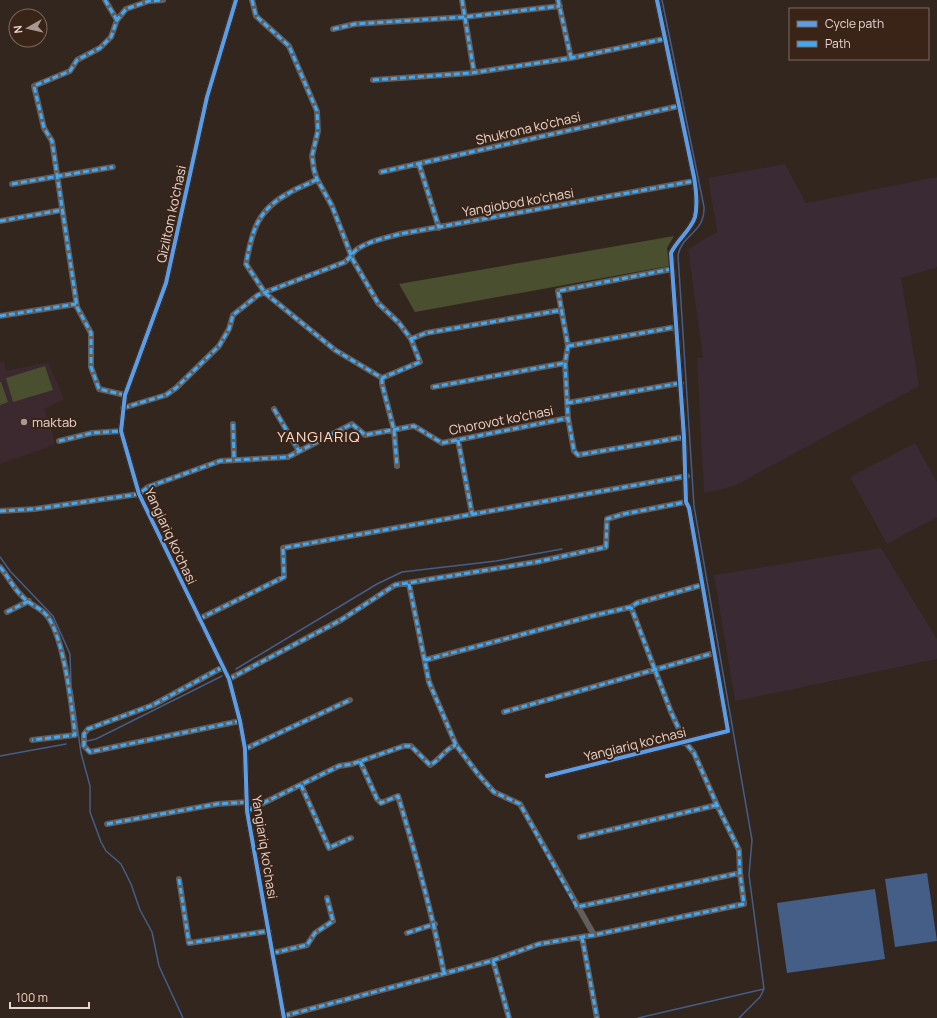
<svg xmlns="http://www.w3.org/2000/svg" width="937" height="1018" viewBox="0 0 937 1018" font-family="Manrope,sans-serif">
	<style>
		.industrial { fill: #3a2a33 }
		.education { fill: #3c292f }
		.green { fill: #4a502f }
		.water { fill: #445e88 }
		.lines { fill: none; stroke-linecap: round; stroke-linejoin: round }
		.stream { stroke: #445e88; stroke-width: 1.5 }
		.minor { stroke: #635d5b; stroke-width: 6 }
		.quiet { stroke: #3fa9f5; stroke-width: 3; stroke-dasharray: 6 3; stroke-linecap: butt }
		.cycleway-casing { stroke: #3a2317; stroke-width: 6 }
		.cycleway { stroke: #5a9eea; stroke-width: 4 }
		.poi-dot { fill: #a79891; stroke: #3a2317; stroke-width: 1.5 }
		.labels { text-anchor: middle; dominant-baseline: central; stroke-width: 4; stroke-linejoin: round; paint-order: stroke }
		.street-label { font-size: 13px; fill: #e6d6cf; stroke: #3a2317 }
		.poi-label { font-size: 13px; fill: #e6d6cf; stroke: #3a2317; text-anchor: start }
		.quarter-label { font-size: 15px; letter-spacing: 1px; fill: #fbdccd; stroke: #3a2317 }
	</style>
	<rect width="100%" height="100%" fill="#32261f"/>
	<!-- industrial -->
	<path class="industrial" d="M785 164 806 203 937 177V267L901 278 919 386 734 486 704 493 697 358 703 357 688 249 717 232 708 178Z
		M915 443 937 482V517L887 544 850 477Z
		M881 548 937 639V659L735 701 714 575Z"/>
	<!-- education -->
	<path class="education" d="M4 361 6 371 48 362 64 399 44 409 53 434 54 445 0 464V362Z"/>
	<!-- green -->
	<path class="green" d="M674 236 667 248 669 266 415 312 399 284Z
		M45 366 53 390 13 402 6 378Z
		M0 382H1L8 402 0 405Z"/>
	<!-- water -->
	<path class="water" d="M927 873 937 941 895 947 885 879Z
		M875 889 885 959 787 973 777 903Z"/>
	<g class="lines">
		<!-- stream -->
		<path class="stream" d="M0 557 10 571 53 616 70 654 71 686
			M236 669 377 584 402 572 496 561 562 549
			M72 690 81 753 90 786V812L101 842 106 851 121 864 131 884 140 910 152 932 159 966 183 1018
			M87 741 96 739 222 676
			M0 756 66 744
			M638 1018 764 989 749 875 752 840 694 506 678 255C682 234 705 233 704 207L662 0
			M739 1018 760 997 764 989"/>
		<!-- minor -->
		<path class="minor" d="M105 0 117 20
			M236 0 207 97 166 283 125 395 121 431 139 494 229 679 240 721 245 749 247 811 284 1018
			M252 0 256 16 289 46 317 111 318 131 312 156 314 170 317 179 332 206 353 260 378 303 399 323 411 339 420 362 382 378
			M462 0 474 72
			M558 0 571 58
			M333 29 355 24 465 17 560 6
			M373 80 471 73 571 58 664 39
			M419 164 439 228
			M381 172 679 106
			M317 179C308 185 298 187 289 193 257 210 252 231 246 264L265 293 335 350 382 378
			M12 184 113 167
			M0 221 62 210
			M672 269 558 291 568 346 565 363 568 418 574 451 578 455 684 437
			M0 316 76 304
			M411 339 426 333 562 310
			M568 346 676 327
			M382 378V384L394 430 397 466
			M433 387 565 363
			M125 395 99 389 91 367V333L77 307 52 141 44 128 34 86 70 71 77 60 100 48 111 37 117 20 126 9 149 1 163 0
			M567 403 681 383
			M123 408 166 395 176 388 219 346 229 329 233 315 258 295 345 262C350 258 352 254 356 250 369 241 385 238 400 234L694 181
			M274 409 299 451
			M233 424 234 459
			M458 440 472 514
			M59 441 92 433 121 431
			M0 511 35 509 139 494 148 487 220 461 288 457 352 424 365 435 414 426 442 443 568 418
			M0 567C8 576 13 588 22 596 29 605 41 607 48 617 64 640 72 706 75 735L32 740
			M409 584 429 682 456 745 478 774 494 792 520 804 594 935
			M7 612 29 601
			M199 619 284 577 283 548 687 476
			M425 660 592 616 631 607 637 603 702 585
			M223 667 153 705 88 729 84 734V746L90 752 240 721
			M229 679 341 620 395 585 536 562 606 547 607 519 624 514 686 502
			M504 712 714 653
			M245 749 350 700
			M360 761 377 799 381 803 398 796C416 855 432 913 444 973
			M547 776 728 731 689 508 686 502 684 437 671 253C677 240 691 230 695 217 698 204 696 189 694 177L657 0
			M301 785 329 848 351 838
			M247 811 339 766 352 764 404 746H411L430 765C440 760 446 748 456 745
			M107 824 217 804 247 802
			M580 837 717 805
			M179 879 189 943 269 931
			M577 907 740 873
			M407 933 435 924
			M582 937 597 1018
			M273 953 307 945 315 933 333 921 327 898
			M493 960 509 1018
			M284 1016 491 961 539 944 594 935 744 904 740 873 739 850 717 805 694 753 685 742 671 712 631 607"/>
		<!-- quiet -->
		<path class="quiet" d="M105 0 117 20
			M252 0 256 16 289 46 317 111 318 131 312 156 314 170 317 179 332 206 353 260 378 303 399 323 411 339 420 362 382 378
			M462 0 474 72
			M558 0 571 58
			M333 29 355 24 465 17 560 6
			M373 80 471 73 571 58 664 39
			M419 164 439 228
			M381 172 679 106
			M317 179C308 185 298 187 289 193 257 210 252 231 246 264L265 293 335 350 382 378
			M12 184 113 167
			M0 221 62 210
			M672 269 558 291 568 346 565 363 568 418 574 451 578 455 684 437
			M0 316 76 304
			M411 339 426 333 562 310
			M568 346 676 327
			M382 378V384L394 430 397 466
			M433 387 565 363
			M125 395 99 389 91 367V333L77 307 52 141 44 128 34 86 70 71 77 60 100 48 111 37 117 20 126 9 149 1 163 0
			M567 403 681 383
			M123 408 166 395 176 388 219 346 229 329 233 315 258 295 345 262C350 258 352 254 356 250 369 241 385 238 400 234L694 181
			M274 409 299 451
			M233 424 234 459
			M458 440 472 514
			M59 441 92 433 121 431
			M0 511 35 509 139 494 148 487 220 461 288 457 352 424 365 435 414 426 442 443 568 418
			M0 567C8 576 13 588 22 596 29 605 41 607 48 617 64 640 72 706 75 735L32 740
			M409 584 429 682 456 745 478 774 494 792 520 804 577 907 740 873
			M7 612 29 601
			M199 619 284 577 283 548 687 476
			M425 660 592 616 631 607 637 603 702 585
			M223 667 153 705 88 729 84 734V746L90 752 240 721
			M229 679 341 620 395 585 536 562 606 547 607 519 624 514 686 502
			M504 712 714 653
			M245 749 350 700
			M360 761 377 799 381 803 398 796C416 855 432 913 444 973
			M301 785 329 848 351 838
			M247 811 339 766 352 764 404 746H411L430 765C440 760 446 748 456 745
			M107 824 217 804 247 802
			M580 837 717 805
			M179 879 189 943 269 931
			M407 933 435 924
			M582 937 597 1018
			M273 953 307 945 315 933 333 921 327 898
			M493 960 509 1018
			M284 1016 491 961 539 944 594 935 744 904 740 873 739 850 717 805 694 753 685 742 671 712 631 607"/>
		<!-- cycleway casing -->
		<g class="cycleway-casing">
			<path id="cycleway" d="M236 0 207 97 166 283 125 395 121 431 139 494 229 679 240 721 245 749 247 811 284 1018
				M547 776 728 731 689 508 686 502 684 437 671 253C677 240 691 230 695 217 698 204 696 189 694 177L657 0"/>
		</g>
		<!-- cycleway -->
		<use href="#cycleway" class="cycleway"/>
	</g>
	<!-- markers -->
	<circle class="poi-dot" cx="24" cy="422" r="4"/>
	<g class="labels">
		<!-- street labels -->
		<g class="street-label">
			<text transform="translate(528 128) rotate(-13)">Shukrona ko'chasi</text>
			<text transform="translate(518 202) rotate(-10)">Yangiobod ko'chasi</text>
			<text transform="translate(171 214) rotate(-78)">Qiziltom ko'chasi</text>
			<text transform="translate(501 420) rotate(-11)">Chorovot ko'chasi</text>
			<text transform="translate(171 536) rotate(65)">Yangiariq ko'chasi</text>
			<text transform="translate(635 744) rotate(-14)">Yangiariq ko'chasi</text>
			<text transform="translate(265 847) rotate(81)">Yangiariq ko'chasi</text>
		</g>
		<!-- poi labels -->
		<g class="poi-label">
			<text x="32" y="422">maktab</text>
		</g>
		<!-- quarter labels -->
		<g class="quarter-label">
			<text x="319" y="436">YANGIARIQ</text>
		</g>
	</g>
	<!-- legend -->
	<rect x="789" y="8" width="140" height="52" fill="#3a2317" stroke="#7f6b61"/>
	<rect x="797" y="21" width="20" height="6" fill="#5a9eea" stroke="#7f6b61"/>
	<text x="825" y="28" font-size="12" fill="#e6d6cf">Cycle path</text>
	<rect x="797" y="41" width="20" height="6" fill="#3fa9f5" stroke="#7f6b61"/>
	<text x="825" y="48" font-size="12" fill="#e6d6cf">Path</text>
	<!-- north arrow -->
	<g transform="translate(28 28) rotate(262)"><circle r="19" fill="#3a2317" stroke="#7f6b61"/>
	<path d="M0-3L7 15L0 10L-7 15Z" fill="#a79891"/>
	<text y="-6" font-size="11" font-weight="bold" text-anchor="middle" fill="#e6d6cf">N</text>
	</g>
	<!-- scale -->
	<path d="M10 1002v6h79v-6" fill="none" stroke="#e6d6cf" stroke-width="2"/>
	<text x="16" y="1002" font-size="12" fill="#e6d6cf" stroke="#3a2317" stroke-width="3" paint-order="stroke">100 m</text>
</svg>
